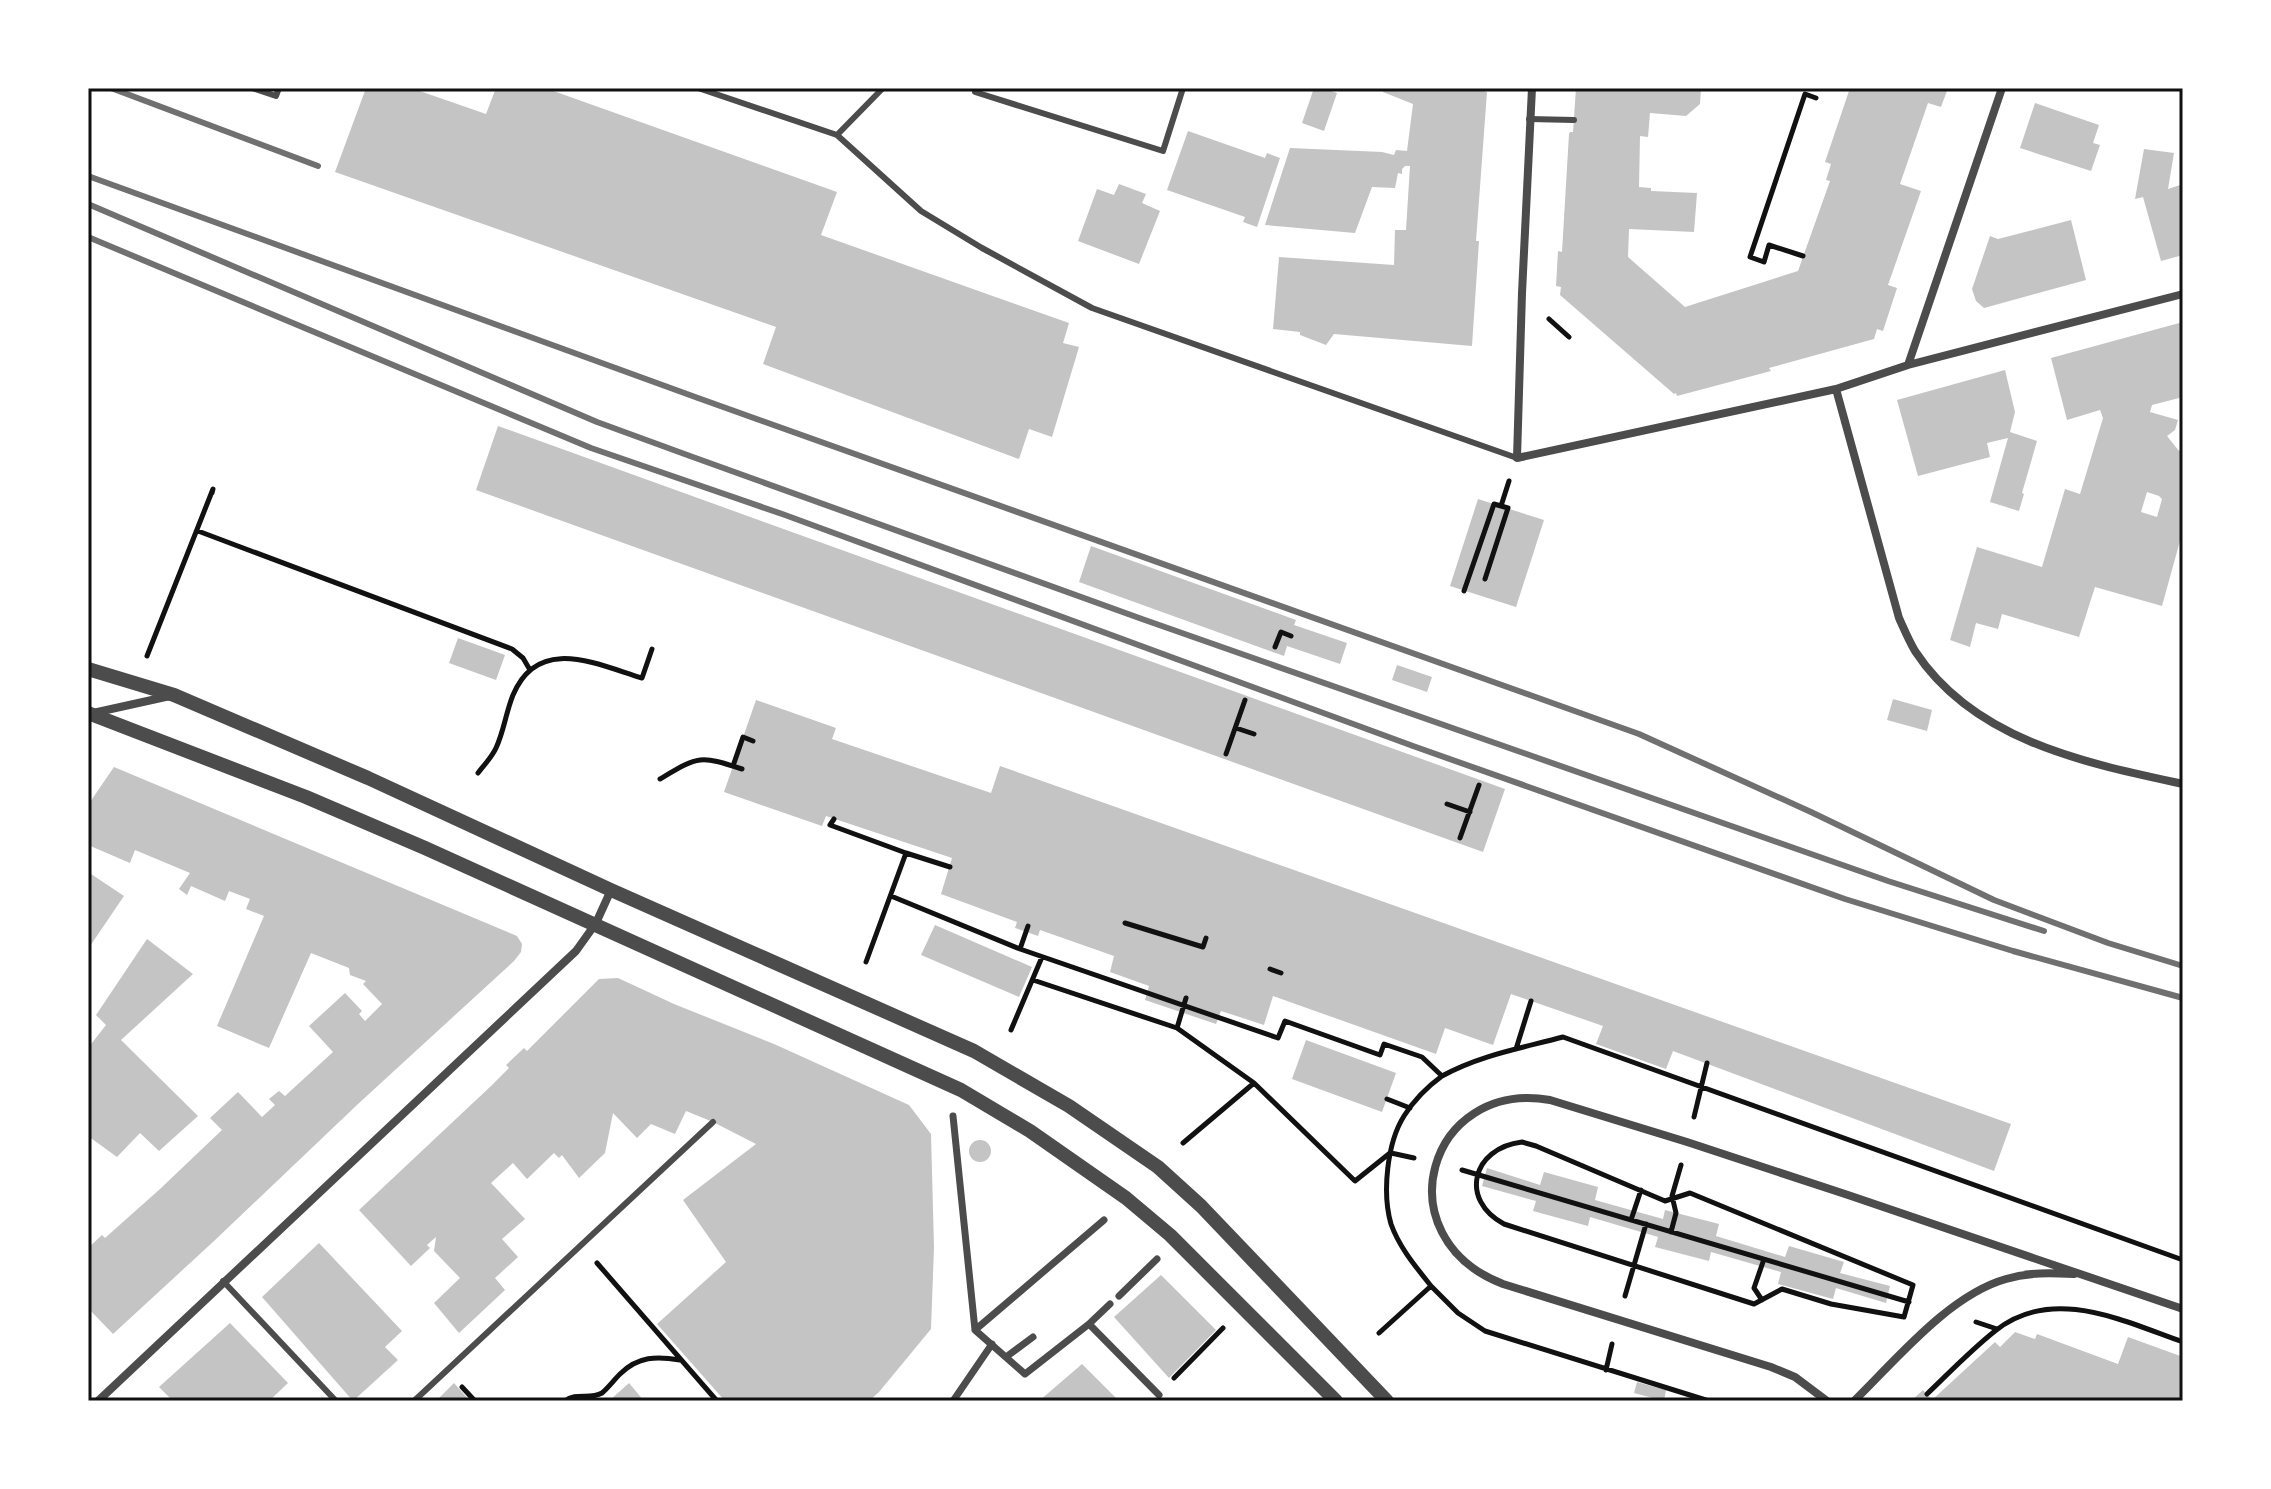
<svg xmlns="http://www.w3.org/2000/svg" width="2271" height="1489" viewBox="0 0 2271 1489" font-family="'PT Sans Narrow',sans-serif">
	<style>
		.building { fill: #c4c4c4; fill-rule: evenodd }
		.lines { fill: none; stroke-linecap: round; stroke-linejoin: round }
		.path { stroke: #111; stroke-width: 5 }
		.service { stroke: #4c4c4c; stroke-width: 6 }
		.pedestrian { stroke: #4c4c4c; stroke-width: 7 }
		.minor { stroke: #4c4c4c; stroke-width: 8 }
		.tertiary { stroke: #4c4c4c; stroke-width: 14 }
		.rail { stroke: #707070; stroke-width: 6 }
		.neatline { fill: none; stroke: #111; stroke-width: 3 }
	</style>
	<rect width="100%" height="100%" fill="#fff"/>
	<!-- building -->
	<path class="building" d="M366 88H411L486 114 496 88H545L837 192 821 235 1069 323 1063 343 1079 347 1052 437 1029 429 1019 459 763 364 776 327 335 172Z
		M1314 88H1321L1337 93 1324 131 1302 123Z
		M1384 88H1473L1487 92 1476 241H1479L1472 346 1334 334 1326 345 1300 335V332L1273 329 1279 257 1394 265 1395 230H1406L1410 166H1405L1402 169V174L1398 173 1395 188 1372 187 1355 233 1265 225 1290 148 1382 152 1394 155 1396 150 1407 151 1413 104 1383 92Z
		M1576 88H1701L1700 104 1686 116 1650 113 1648 137 1640 136 1639 187 1651 188V191L1697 193 1694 232 1629 229 1628 257 1685 307 1798 271 1830 181 1826 180 1831 164 1825 162 1850 88H1948L1941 107 1928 103 1900 184 1921 191 1888 285 1897 288 1883 331 1877 329 1874 339 1769 368 1771 371 1677 396 1676 393 1674 394 1560 295 1561 287 1556 286 1558 251 1562 252 1569 134 1570 132H1573Z
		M2035 103 2099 125 2093 143 2100 145 2091 171 2020 148Z
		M1188 131 1265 158 1267 153 1280 158 1257 227 1243 222 1245 217 1167 190Z
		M2144 149 2174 153 2168 189 2183 184V255L2161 261 2143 197 2135 199Z
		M1119 184 1146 194 1142 203 1160 211 1139 264 1078 241 1097 189 1114 195Z
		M2071 220 2086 280 1984 308 1976 301 1972 289 1990 236 1998 239Z
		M2183 322V397L2152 405 2150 412 2178 420 2175 430 2167 436 2179 451 2183 447V530L2162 606 2095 587 2079 637 2002 614 1998 629 1976 623 1970 647 1950 640 1977 547 2042 567 2065 489 2080 494 2103 418 2100 410 2067 420 2051 358ZM2147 492 2159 496 2162 499 2157 517 2141 512Z
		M2005 370 2015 412 2010 432 2037 441 2022 493 2024 494 2019 511 1990 502 2008 438 1987 443 1990 457 1918 476 1897 400Z
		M498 426 1505 789 1483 852 476 490Z
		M1478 499 1544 520 1516 607 1450 586Z
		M1091 546 1296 620 1294 625 1347 643 1340 664 1287 646 1284 656 1079 582Z
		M458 638 505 655 496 680 449 663Z
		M1397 665 1432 677 1427 692 1392 680Z
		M1893 699 1932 710 1927 731 1887 720Z
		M756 700 836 728 832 739 991 793 1000 766 2011 1124 1994 1171 1673 1051 1666 1069 1596 1044 1603 1026 1511 994 1493 1045 1445 1028 1436 1054 1273 996 1264 1025 1221 1011 1216 1024 1145 1000 1149 986 1110 972 1114 956 1040 930 1038 936 1015 928 1017 922 941 894 952 858 826 816 822 826 724 792Z
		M114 767 517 936 522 944 521 952 514 961 358 1104 214 1241 113 1334 88 1308V1248L102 1235 105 1238 160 1189 222 1130 210 1118 238 1092 262 1117 275 1105 269 1099 279 1091 285 1096 333 1052 309 1026 345 993 362 1011 359 1014 365 1021 382 1004 363 984 366 981 350 975 349 968 311 953 269 1048 217 1026 264 916 246 909 250 899 229 891 225 901 191 886 187 895 179 889 190 873 135 850 130 863 88 845V805Z
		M88 872 124 896 88 949Z
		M935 925 1032 967 1019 997 921 955Z
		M147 939 193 974 121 1040 198 1116 159 1151 140 1133 117 1157 88 1136V1048L106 1025 96 1015Z
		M618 978 674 1004 774 1044 909 1105 931 1134 934 1247 931 1329 879 1392 869 1401H725L657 1324 726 1262 683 1200 756 1144 713 1122 686 1111 675 1134 651 1124 637 1138 613 1113 605 1153 579 1178 562 1155 559 1158 554 1153 527 1179 513 1163 491 1183 525 1219 502 1239 518 1257 495 1278 505 1290 459 1333 434 1303 460 1278 434 1251 436 1237 427 1245 430 1248 411 1266 359 1210 491 1086 509 1068 506 1065 524 1048 527 1051 599 979Z
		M1306 1040 1396 1073 1382 1112 1292 1079Z
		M969 1151a11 11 0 1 1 22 0a11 11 0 1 1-22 0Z
		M1487 1168 1540 1185 1544 1172 1598 1187 1595 1200 1663 1219 1665 1210 1719 1224 1716 1236 1785 1257 1789 1246 1844 1262 1840 1273 1890 1286 1886 1303 1836 1288 1833 1299 1778 1284 1781 1272 1711 1252 1709 1261 1655 1247 1658 1237 1590 1217 1588 1226 1533 1211 1536 1201 1482 1186Z
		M319 1243 402 1331 385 1347 398 1360 353 1401 262 1297Z
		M1161 1275 1216 1330 1169 1378 1114 1317Z
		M230 1323 288 1383 269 1401H173L159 1387Z
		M2015 1332 2035 1339 2037 1334 2118 1364 2128 1337 2183 1357V1401H1911L1923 1390 1932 1400 1995 1342 2000 1347Z
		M1082 1364 1119 1401H1039Z
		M1637 1382 1666 1390 1664 1401 1634 1393Z
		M454 1383 470 1401H436Z
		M629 1383 644 1401H609Z"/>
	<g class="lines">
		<!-- path -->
		<path class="path" d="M1803 256 1769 245 1764 262 1750 257 1805 94 1816 98
			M1549 319 1569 337
			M198 531 512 649 523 658 530 670
			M1485 579 1508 508 1501 506
			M1464 591 1494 504 1501 506 1509 481
			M1275 647 1281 632 1291 636
			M147 656 213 489 212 493
			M1236 728 1254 734
			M1226 754 1245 700
			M733 766 743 737 753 741
			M478 773C484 765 492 757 496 748 504 731 506 712 513 695 538 635 596 664 642 678L652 649
			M660 779C699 756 699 755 742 769
			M1447 804 1470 812
			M834 819 830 825 906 853 866 962
			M1460 838 1479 785
			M906 853 950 867
			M891 896 1020 949 1278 1038 1285 1021 1380 1055 1384 1044 1422 1057 1442 1076C1480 1055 1522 1048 1563 1037L2183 1260
			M1125 923 1203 947 1206 938
			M1020 949 1028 926
			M1270 969 1281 973
			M1033 980 1177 1028 1254 1083 1183 1143
			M1177 1028 1186 998
			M1011 1030 1042 957
			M1516 1049 1531 1001
			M1254 1083 1355 1181 1390 1153
			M1387 1099 1410 1108
			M1694 1117 1707 1063
			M1522 1142 1536 1146 1665 1201 1690 1193 1913 1285 1904 1317 1831 1304 1782 1289 1754 1304 1504 1224C1459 1200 1472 1148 1522 1142Z
			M1391 1153 1414 1158
			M1462 1170 1909 1302
			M1631 1220 1641 1190
			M1671 1232 1676 1213 1672 1196 1681 1165
			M597 1263 717 1401
			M1431 1286C1416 1267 1399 1247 1391 1224 1382 1193 1387 1143 1404 1116 1414 1100 1427 1087 1442 1076
			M1625 1296 1646 1224
			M1762 1300 1754 1288 1764 1259
			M1976 1322 1997 1329
			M1379 1333 1431 1286 1458 1313 1485 1331 1709 1401
			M1606 1370 1612 1344
			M1174 1378 1223 1328
			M462 1387 475 1401
			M1927 1394C1949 1373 1971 1350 1995 1331 2052 1285 2123 1321 2183 1342
			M565 1401C576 1392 590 1400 602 1393 608 1388 614 1380 620 1374 638 1356 657 1356 680 1360"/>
		<!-- service -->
		<path class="service" d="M252 88 276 96 279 88
			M698 88 837 135 921 211 982 248 1092 308 1517 458
			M975 92 1163 151 1183 88
			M1529 119 1574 120
			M837 135 883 88
			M223 1281 336 1401
			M414 1401 713 1122"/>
		<!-- pedestrian -->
		<path class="pedestrian" d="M953 1116 975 1330
			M1119 1296 1157 1259
			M1110 1304 1089 1324 1159 1395
			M1089 1324 1025 1374 975 1330 1104 1220
			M1006 1357 1033 1337
			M953 1401 992 1344"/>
		<!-- minor -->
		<path class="minor" d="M1532 88 1522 293 1517 458 1836 389 1908 365 2183 294
			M1908 365 2002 88
			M1836 389 1899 618C1904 629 1909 641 1915 651 1974 741 2086 763 2183 784
			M93 713 170 696
			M98 1401 576 951 596 923 611 890
			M1827 1401 1795 1377 1771 1367 1503 1284C1382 1237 1428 1079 1550 1100L1687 1142 1848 1195 2183 1309
			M1854 1401C1896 1360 1949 1295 2006 1279 2029 1272 2051 1273 2074 1274"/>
		<!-- tertiary -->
		<path class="tertiary" d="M88 669 174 695 368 778 611 890 974 1051 1069 1106 1158 1167 1201 1206 1387 1401
			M88 713 306 797 425 848 961 1090 1030 1131 1126 1198 1170 1235 1336 1401"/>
		<!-- rail -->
		<path class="rail" d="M111 88 318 166
			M88 176 698 398 1639 734 1811 812 1994 900 2108 943 2183 966
			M88 204 597 422 690 456 1142 619 1888 881 2044 931
			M88 237 591 448 785 515 1413 746 1845 899 2013 951 2183 998"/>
	</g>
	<!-- border -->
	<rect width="2271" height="1489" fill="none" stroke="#ffffff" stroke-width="180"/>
	<rect x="90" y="90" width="2091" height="1309" class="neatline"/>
</svg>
